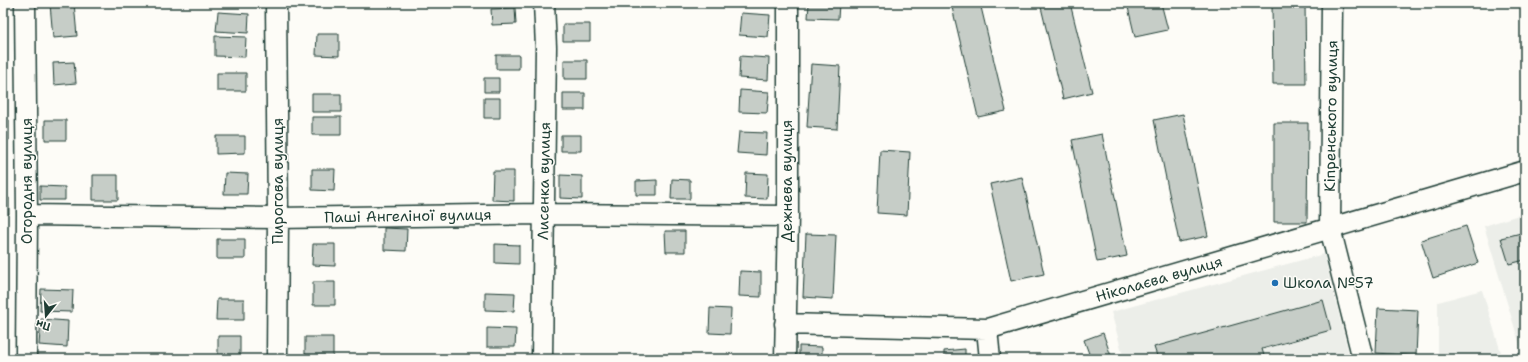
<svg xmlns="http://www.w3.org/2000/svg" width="1528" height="362" viewBox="0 0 1528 362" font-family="'Shantell Sans',sans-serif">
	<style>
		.built { fill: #eceee9 }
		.building { fill: #c6cdc7; stroke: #1f3d34 }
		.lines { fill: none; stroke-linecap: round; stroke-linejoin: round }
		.minor-casing { stroke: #1f3d34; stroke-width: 23 }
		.minor { stroke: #fdfcf7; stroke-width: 20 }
		.poi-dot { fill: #1f6fb2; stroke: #fdfcf7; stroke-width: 1.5 }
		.labels { text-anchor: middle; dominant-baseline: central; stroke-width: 3; stroke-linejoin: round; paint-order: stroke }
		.street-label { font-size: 15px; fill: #1f3d34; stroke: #fdfcf7 }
		.poi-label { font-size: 15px; fill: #1f3d34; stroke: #fdfcf7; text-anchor: start }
	</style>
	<rect width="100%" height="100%" fill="#fdfcf7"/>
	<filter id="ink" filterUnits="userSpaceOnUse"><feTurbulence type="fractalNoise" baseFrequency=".025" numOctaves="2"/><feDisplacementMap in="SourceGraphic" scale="8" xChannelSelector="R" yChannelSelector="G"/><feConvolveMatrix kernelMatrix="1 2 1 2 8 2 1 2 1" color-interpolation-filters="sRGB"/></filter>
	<g filter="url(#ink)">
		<!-- built -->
		<path class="built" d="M1525 213V359H1524L1484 226Z
			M1324 254 1350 359H1124L1111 312Z
			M1482 290 1503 359H1438V302Z"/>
		<!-- building -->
		<path class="building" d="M74 3 77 36 53 38 50 4Z
			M311 3H334V7L311 6Z
			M809 3H839L838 19 808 18Z
			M951 3H980L1006 111 978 117Z
			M1040 3H1070L1092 92 1063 99Z
			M1127 3H1161L1168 30 1135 37Z
			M1272 3H1305L1306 84H1273Z
			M515 8 516 24 492 25 491 9Z
			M218 12 249 14 248 33 216 31Z
			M741 13 770 15 768 37 739 35Z
			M3 14H6V34H3Z
			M563 24H590V41H563Z
			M317 34H339V56L316 55Z
			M215 36 246 37 245 57 215 56Z
			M3 43H6V62H3Z
			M496 55H519V69H496Z
			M740 56 769 58 768 80 739 78Z
			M564 60H587V79H564Z
			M74 62 76 83 54 85 53 63Z
			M811 64 840 66 837 129 807 127Z
			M217 73H246V91H217Z
			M484 78H499V92H484Z
			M3 80H6V99H3Z
			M740 90 769 92 767 113 739 112Z
			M563 93H585V110H563Z
			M312 94H341V112H312Z
			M484 98H500V118H484Z
			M1183 114 1208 236 1179 242 1154 120Z
			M312 117H341V135H312Z
			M3 120H9V140H3Z
			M45 120H66V140H45Z
			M1274 123H1308L1307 222H1274Z
			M739 132 767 133 766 155 737 153Z
			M1102 134 1127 256 1097 262 1072 140Z
			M561 135H581V151H561Z
			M216 136H245V153L216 154Z
			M880 150 910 152 907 215 877 213Z
			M312 169H335L334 191 312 190Z
			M493 171H514V201L492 200Z
			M225 173 248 174 247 194H224Z
			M746 173 768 174 767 199 745 198Z
			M93 175H118V200H93Z
			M560 175 582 176V199L560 198Z
			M1022 177 1044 274 1011 281 990 184Z
			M672 179 690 180V199H671Z
			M657 180V195H636V181Z
			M40 186 65 187V200H40Z
			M3 198H9V214H3Z
			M1466 226 1478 263 1433 278 1421 240Z
			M384 228 407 229 406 251 384 250Z
			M665 231H685V252H666Z
			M1525 232V260L1509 264 1501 238Z
			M806 234 836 235 833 299 803 297Z
			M217 239H245V259H217Z
			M313 244H335V266L312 265Z
			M495 244 519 245V264L495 263Z
			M740 271 761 272V297L739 296Z
			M313 282H335V305H313Z
			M41 289 73 290 72 312 40 311Z
			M485 292 515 293 514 311 485 310Z
			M217 299H244V320H216Z
			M1323 300 1331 330 1262 349 1265 359H1158L1154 347Z
			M710 308 731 309 730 334 709 333Z
			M1378 308 1418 310 1416 356 1376 353Z
			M41 319 68 321 67 347 39 345Z
			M487 328 516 329 515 347H487Z
			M1103 333 1112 359H1091L1084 340Z
			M218 336H240V359H218Z
			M305 337H333V358L305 357Z
			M799 346 822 347V359H799Z
			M965 349V359H944V351Z
			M51 356H67V359H51Z"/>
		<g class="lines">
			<!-- minor casing -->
			<g class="minor-casing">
				<path id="minor" d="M25 3 27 215 26 359
					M276 3 278 218 277 359
					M1332 3 1330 228 1363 359
					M27 215 278 218 544 214 788 216
					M785 324 987 329 1525 171
					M987 329 990 359
					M542 359 546 47 544 3
					M785 359 788 216V3"/>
			</g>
			<!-- minor -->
			<use href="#minor" class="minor"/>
		</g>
	</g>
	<!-- markers -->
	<circle class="poi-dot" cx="1275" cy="283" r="4"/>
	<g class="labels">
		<!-- street labels -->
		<g class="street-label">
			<text transform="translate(1331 116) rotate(-89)">Кіпренського вулиця</text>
			<text transform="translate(27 181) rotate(-90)">Огородня вулиця</text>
			<text transform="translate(278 181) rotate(-90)">Пирогова вулиця</text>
			<text transform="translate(544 181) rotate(-89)">Лисенка вулиця</text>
			<text transform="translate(787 181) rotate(-90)">Дежнева вулиця</text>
			<text transform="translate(408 216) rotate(-1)">Паші Ангеліної вулиця</text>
			<text transform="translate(1159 279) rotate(-16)">Ніколаєва вулиця</text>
		</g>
		<!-- poi labels -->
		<g class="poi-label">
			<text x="1283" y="283">Школа №57</text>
		</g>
	</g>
	<!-- margin -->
	<rect width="1528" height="362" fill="none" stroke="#fdfcf7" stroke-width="16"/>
	<rect x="8" y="8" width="1512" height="346" fill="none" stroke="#1f3d34" stroke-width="1.5" filter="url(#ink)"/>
	<!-- north arrow -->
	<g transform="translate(46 316) rotate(197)" stroke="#fdfcf7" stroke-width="3" paint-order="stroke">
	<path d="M0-3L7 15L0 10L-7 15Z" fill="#1f3d34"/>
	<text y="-6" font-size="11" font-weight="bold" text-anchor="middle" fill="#1f3d34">Пн</text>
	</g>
</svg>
